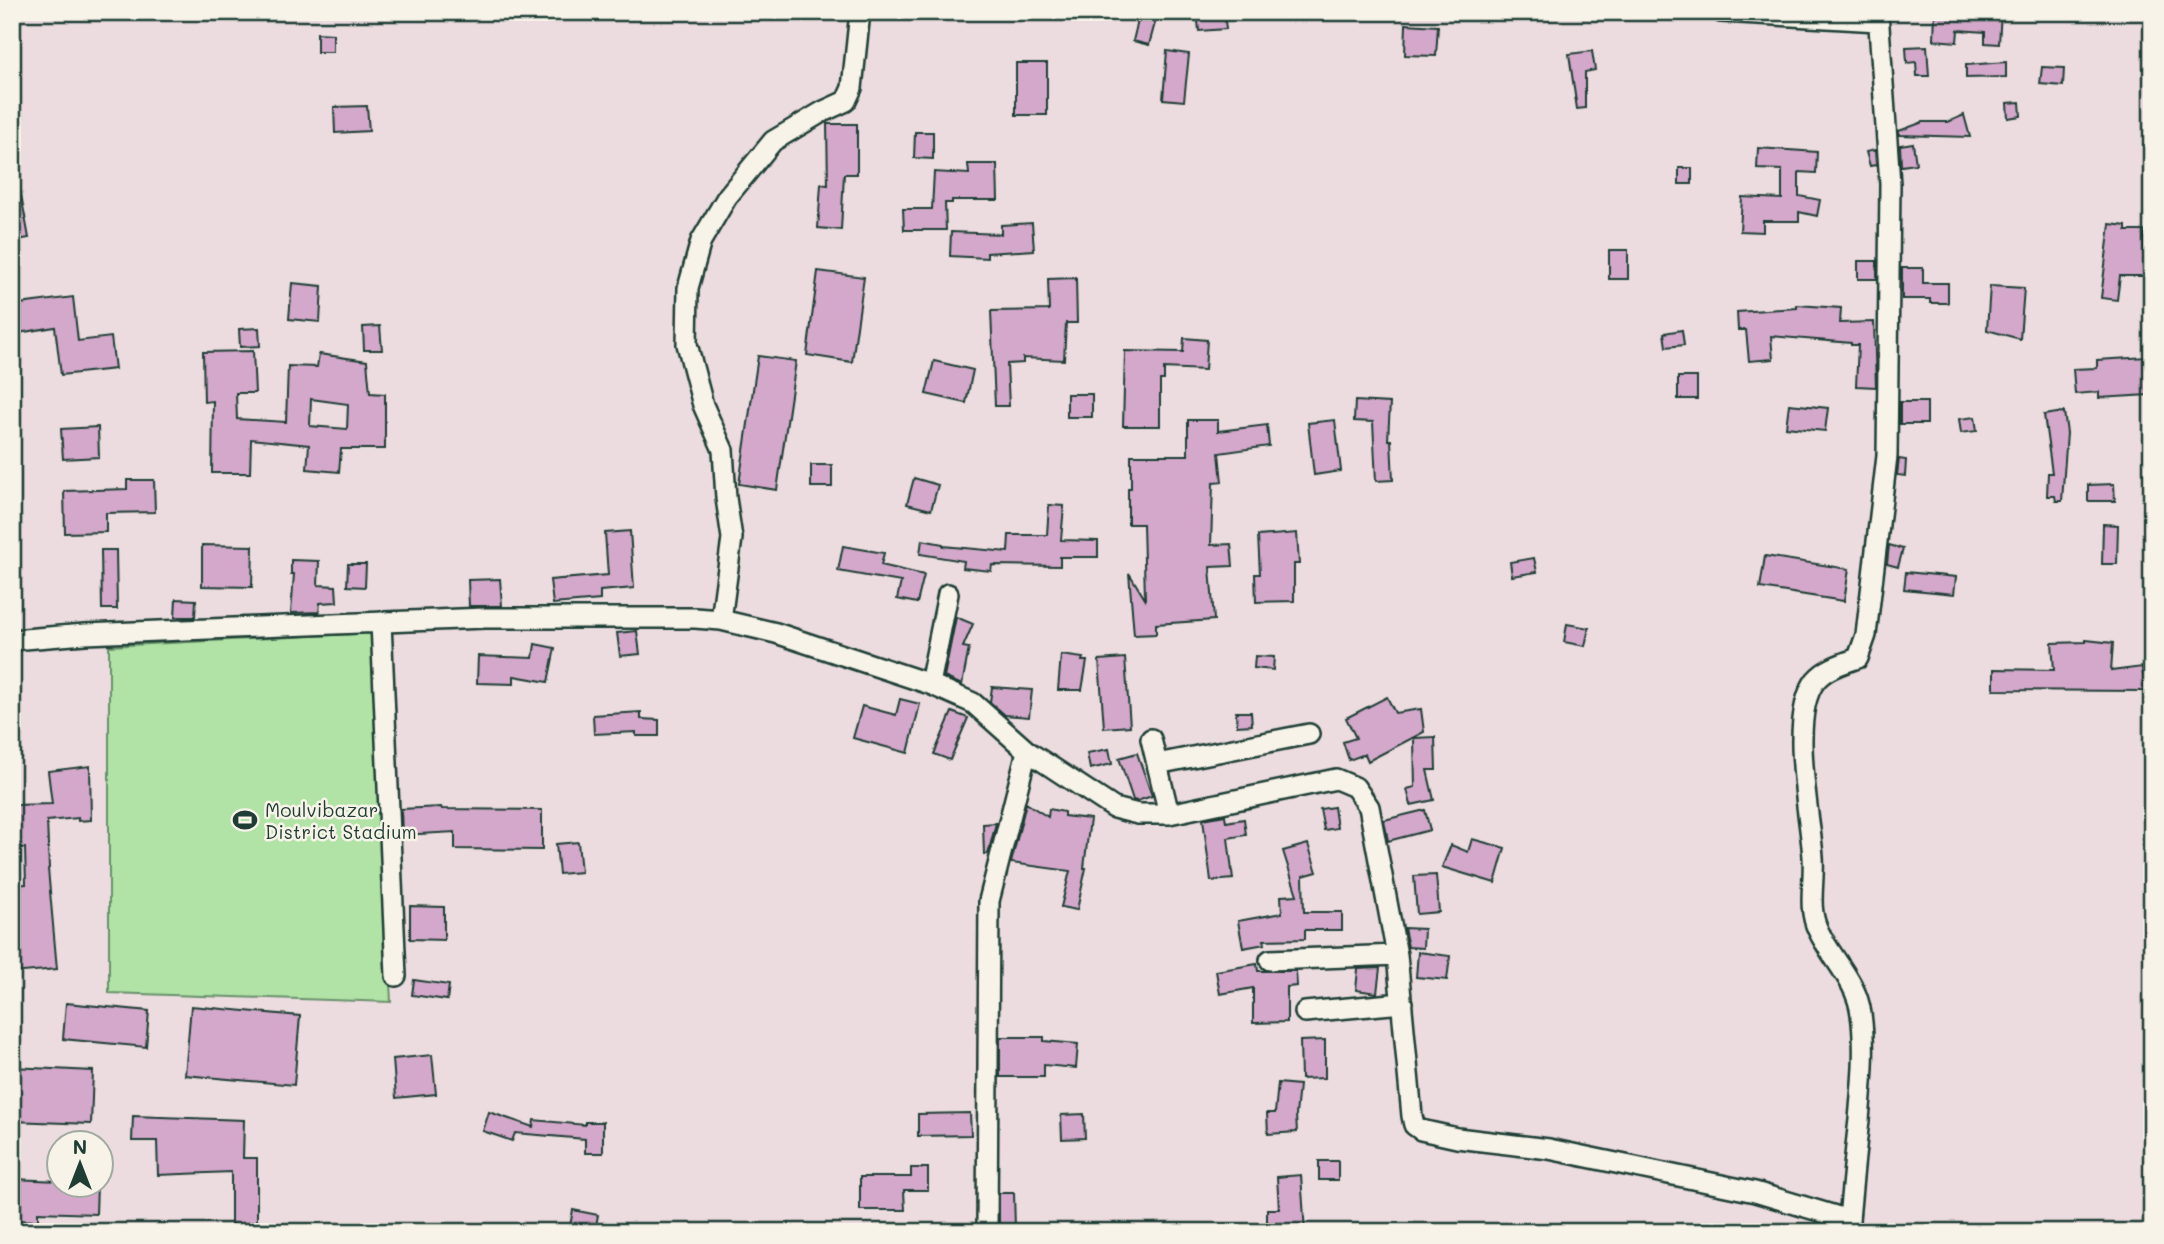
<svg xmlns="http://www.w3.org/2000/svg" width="2164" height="1244" viewBox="0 0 2164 1244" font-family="Mali,sans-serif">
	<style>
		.green { fill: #b0e3a5; stroke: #68906c; stroke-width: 2 }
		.building { fill: #d4a8cb; stroke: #1f3d34; stroke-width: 2; fill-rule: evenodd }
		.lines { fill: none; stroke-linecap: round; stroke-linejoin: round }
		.minor-casing { stroke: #1f3d34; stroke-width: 24 }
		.minor { stroke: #f7f3e8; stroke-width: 19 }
		.labels { text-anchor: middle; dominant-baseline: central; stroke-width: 5; stroke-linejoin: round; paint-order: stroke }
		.poi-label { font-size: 19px; fill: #1f3d34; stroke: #f7f3e8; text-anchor: start }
	</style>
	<rect width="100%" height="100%" fill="#ecdcdf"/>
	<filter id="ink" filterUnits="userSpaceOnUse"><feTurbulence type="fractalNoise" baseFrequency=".0143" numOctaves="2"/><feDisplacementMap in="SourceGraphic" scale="14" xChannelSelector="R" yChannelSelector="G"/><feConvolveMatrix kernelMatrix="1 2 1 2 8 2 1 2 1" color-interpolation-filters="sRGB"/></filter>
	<g filter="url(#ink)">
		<!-- green -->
		<path class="green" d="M372 633 391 1002 109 993V646Z"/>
		<!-- building -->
		<path class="building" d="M1140 12H1158L1149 45 1133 41Z
			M1197 12H1224L1226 29 1199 31Z
			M1935 12H2001L1999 44 1985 43V32L1958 30 1957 42 1934 40Z
			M1406 24 1438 26 1436 56 1405 55Z
			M317 33 333 34V52H317Z
			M1927 46 1929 76H1917L1916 62 1907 63 1906 47Z
			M1167 51 1189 54 1184 101 1163 99Z
			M1592 51 1595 70 1585 72V108L1577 109 1569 54Z
			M2006 62V77L1966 78V65Z
			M1016 63H1047V115H1016Z
			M2042 67 2064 68 2063 86 2040 84Z
			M2020 102 2021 116 2008 118 2007 103Z
			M367 106 369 131 335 133 334 107Z
			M1964 115 1970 137 1899 135V131L1923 122H1948Z
			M827 124H857V174H844L841 230 818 228 821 184 828 185Z
			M915 132H933V159L914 158Z
			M1913 143 1916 164 1901 166 1900 145Z
			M1758 148 1817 152 1816 173 1799 172V196L1820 200 1817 216 1799 212V221H1763V232L1740 231 1742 197 1782 199V170L1757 169Z
			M1875 150 1876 165 1870 166 1866 152Z
			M968 164H997L998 200H952V203H945L946 230H904L903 209H932L934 172 969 174Z
			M1679 168H1692V184H1679Z
			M19 184 29 238 12 241V185Z
			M1032 223 1034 250 987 253V258L950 256 951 232 1001 234V225Z
			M2110 224 2126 226V231H2144V276H2120L2117 300 2101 298Z
			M1609 250H1628V279H1609Z
			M1858 261H1877V279H1858Z
			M1902 268H1923V283H1948V303H1930V299H1902Z
			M818 271 864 277 852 362 807 355Z
			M1076 278 1077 323H1066L1064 360 1023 358V363L1007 364 1009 406H995L991 311 1049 310 1048 279Z
			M292 283 322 286 320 322 289 319Z
			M1990 286 2024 288 2020 339 1987 330Z
			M73 297 78 341 111 337 115 369 61 375 55 327 12 334V305Z
			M1797 305 1841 308 1840 323 1874 322 1876 387 1856 386 1858 345H1851V343L1771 336 1773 359 1749 361 1746 330H1738L1737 312 1797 308Z
			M380 326 382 350H364L363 327Z
			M259 328 260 346 240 347 239 329Z
			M1682 330 1684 345 1666 347 1664 333Z
			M1184 338 1207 340 1205 370 1164 368V380H1160V426H1123L1125 351 1183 352Z
			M253 351 255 393H236L237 419 286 422 288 366 317 367 319 354 367 361 370 393 385 394V449H341L339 472 307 469 309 445 251 439 250 473H212L213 401 204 402 203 352ZM311 399 348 404 347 429 310 426Z
			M758 356 796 361 777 490 739 484Z
			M2147 357 2149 395 2099 398V392L2075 394 2073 369 2097 368V360Z
			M934 361 973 370 966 403 926 394Z
			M1678 377H1697V399H1678Z
			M1067 394H1092V417H1067Z
			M1355 401 1390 403 1388 440H1391L1393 480 1376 481 1373 422 1354 421Z
			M1900 402H1927V424H1900Z
			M1789 404 1828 408 1825 431 1786 427Z
			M2064 412 2067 433 2062 501H2056L2055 496H2047L2048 473H2052L2044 415Z
			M1975 417 1977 431 1961 433 1959 419Z
			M1188 420H1218V431L1267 425 1269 446 1219 453 1222 482 1213 483 1211 545 1231 544 1233 566 1210 567 1214 620 1156 624V634L1134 635 1129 573 1145 599 1143 524H1128V488H1131V455H1188Z
			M1335 420 1341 471 1314 475 1308 423Z
			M98 427 99 457 63 459 61 429Z
			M1899 459 1906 460 1905 476 1897 475Z
			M811 465H832V487H811Z
			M914 478 938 485 931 510 907 504Z
			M127 480H154L155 512 106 513V532L65 533 64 491 127 489Z
			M2114 484 2115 501H2088V485Z
			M1049 505 1064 506 1061 540 1098 541V557H1060V566L992 565 991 571 963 568 964 561 920 554 922 540 943 544V546L1008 552 1009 535H1047Z
			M2103 524 2118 525 2117 564H2102Z
			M630 531 634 588 600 591V600L553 604 550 580 608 575 605 533Z
			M1297 533 1299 564H1294V601L1256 602 1255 574H1260L1258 536Z
			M202 545 253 546 252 587 202 586Z
			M1889 545 1903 549 1898 567 1887 564Z
			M843 546 884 553 881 565 924 575 917 603 897 599 901 582 838 571Z
			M101 550H116L117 609H102Z
			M1765 556 1849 569 1844 601 1760 588Z
			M1534 558 1537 572 1512 576 1510 562Z
			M291 560 319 561 318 585 336 586 337 602 320 603 319 612 291 613 294 574H291Z
			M348 564H366L365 587 347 586Z
			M1906 572 1956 577 1954 594 1904 589Z
			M500 579 502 606H469L468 580Z
			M176 599 196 600 195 617H175Z
			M956 617 973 624 963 647 969 648 962 685 944 677Z
			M1567 624 1589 628 1585 646 1564 642Z
			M637 631 640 654 620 656 617 633Z
			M2086 640 2113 643 2111 671 2142 667 2145 691 1994 690V669L2054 670 2052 643 2086 642Z
			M535 644 555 648 548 682 514 676V684L477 683 478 656 533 658Z
			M1061 655 1083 658 1082 661H1087L1082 690H1058Z
			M1255 656 1274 657 1273 670 1254 668Z
			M1125 658 1130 726 1104 728 1099 660Z
			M992 687 1032 690 1029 717 1005 715 990 702Z
			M1387 697 1395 713 1421 709 1424 732 1368 761 1365 754 1349 760 1343 742 1356 738 1346 718Z
			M900 699 920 704 908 753 853 738 862 706 896 715Z
			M641 712V719L659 720V736H636V732L594 734 593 715Z
			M952 712 968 718 950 760 934 754Z
			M1236 712H1251L1252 725 1237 726Z
			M1435 737 1436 770H1427L1434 800 1411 805 1407 789 1415 787 1414 738Z
			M1109 749 1112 764 1090 769 1087 753Z
			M1137 753 1152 796 1137 801 1133 800 1119 758Z
			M90 766 91 820 78 821V818L47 821 49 868 48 869 57 969 12 973V885L26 884 25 848H12V805L52 804 48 771Z
			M1026 803 1048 817 1049 809 1064 812V816L1090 819 1084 868H1086L1077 910 1061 907 1070 871 1011 863Z
			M441 807 442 809 542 810V850L455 849V832L402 835 401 809Z
			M1334 807 1337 828 1324 830 1320 809Z
			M1425 810 1430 830 1388 841 1384 820Z
			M1225 815 1226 822 1244 819 1246 835 1228 838 1233 879 1211 881 1203 819Z
			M996 823 988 854 984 855 983 824Z
			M1472 839 1505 848 1495 883 1442 867 1451 845 1468 852Z
			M578 842 581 872 559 874 556 844Z
			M1308 844 1317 872 1303 876 1304 912H1342V930H1305V939L1264 940 1265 944 1243 948 1238 921 1282 913 1281 896 1297 895 1283 851Z
			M1436 875 1439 912 1417 914 1414 876Z
			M410 906 444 907V940L410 939Z
			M1404 928 1424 929 1423 948 1408 947Z
			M1418 952 1450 956 1447 980 1416 977Z
			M1257 964 1258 971H1296L1297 986 1287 987V1022L1253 1023V988L1220 994 1216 971Z
			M1380 968 1377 993 1356 990 1358 969Z
			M414 980 449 985 447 1000 412 995Z
			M66 1003 149 1011 146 1047 63 1039Z
			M191 1006 300 1016 294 1085 185 1075Z
			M1000 1037H1044V1041L1078 1044 1076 1068 1044 1065V1077H1000Z
			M1325 1040V1078L1301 1079 1300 1041Z
			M432 1055 436 1094 396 1098 393 1059Z
			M12 1067 93 1071 91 1124 12 1121Z
			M1278 1083 1299 1085 1296 1115 1297 1132 1268 1134 1267 1113H1275Z
			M489 1112 533 1127 534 1120 585 1125V1122H603V1153H585V1139L515 1133 512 1141 483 1131Z
			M970 1113 971 1135 918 1136V1114Z
			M1084 1114 1085 1138 1062 1139 1061 1115Z
			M133 1116 244 1120 243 1158H257V1232H231V1172L158 1175 157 1141H132Z
			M1319 1161H1338V1180H1319Z
			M911 1168H928V1190H904L905 1210H860V1177H911Z
			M1301 1175 1305 1232H1267V1209H1279L1277 1177Z
			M12 1179 60 1181V1185H97L96 1214 38 1212V1221L12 1220Z
			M999 1193H1014L1015 1227H999Z
			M573 1210 598 1215 595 1231 570 1226Z"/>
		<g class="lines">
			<!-- minor casing -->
			<g class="minor-casing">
				<path id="minor" d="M1721 12 1878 21
					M721 620 732 538 726 498 723 450 703 405 687 344 688 288 701 241 727 197 773 141 822 112 846 101 852 88 860 12
					M381 622 396 976
					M12 640 85 634 485 618H695L721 620 776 633 930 684 973 703 1027 751 1114 808 1138 814H1169L1336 779 1355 787 1369 807 1397 955 1412 1116 1414 1125 1421 1130 1457 1138 1549 1149 1755 1192 1849 1220
					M930 684 948 594
					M1151 739 1169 814
					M1157 764 1309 734
					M1270 960 1397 955
					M1305 1012 1402 1003
					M987 1232 989 901 1027 751
					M1850 1232 1849 1220C1852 1187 1855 1153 1859 1120 1862 1084 1866 1050 1861 1014 1857 981 1832 960 1818 930 1807 907 1815 882 1813 857 1810 814 1788 715 1816 680 1826 668 1844 663 1858 658L1866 635 1887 456 1890 184 1878 12"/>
			</g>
			<!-- minor -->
			<use href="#minor" class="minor"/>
		</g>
	</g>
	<!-- icons -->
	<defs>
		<g id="stadium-bare" transform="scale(1.89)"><path d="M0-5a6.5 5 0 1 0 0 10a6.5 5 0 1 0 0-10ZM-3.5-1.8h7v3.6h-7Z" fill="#1f3d34" stroke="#f7f3e8" stroke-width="2.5" paint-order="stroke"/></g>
	</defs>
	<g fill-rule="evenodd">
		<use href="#stadium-bare" x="245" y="820"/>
	</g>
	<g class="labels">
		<!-- poi labels -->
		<g class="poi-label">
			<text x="265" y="809">Moulvibazar<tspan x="265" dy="22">District Stadium</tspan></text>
		</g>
	</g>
	<!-- margin -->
	<rect width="2164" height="1244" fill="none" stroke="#f7f3e8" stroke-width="42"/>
	<rect x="21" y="21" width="2122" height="1202" fill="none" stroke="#1f3d34" stroke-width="2.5" filter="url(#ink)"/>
	<!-- north arrow -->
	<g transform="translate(80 1164)"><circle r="33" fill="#f7f3e8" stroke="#a1aaa0" stroke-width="2"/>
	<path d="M0-5L12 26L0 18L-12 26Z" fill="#1f3d34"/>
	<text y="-10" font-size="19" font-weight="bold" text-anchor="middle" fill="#1f3d34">N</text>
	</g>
</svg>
